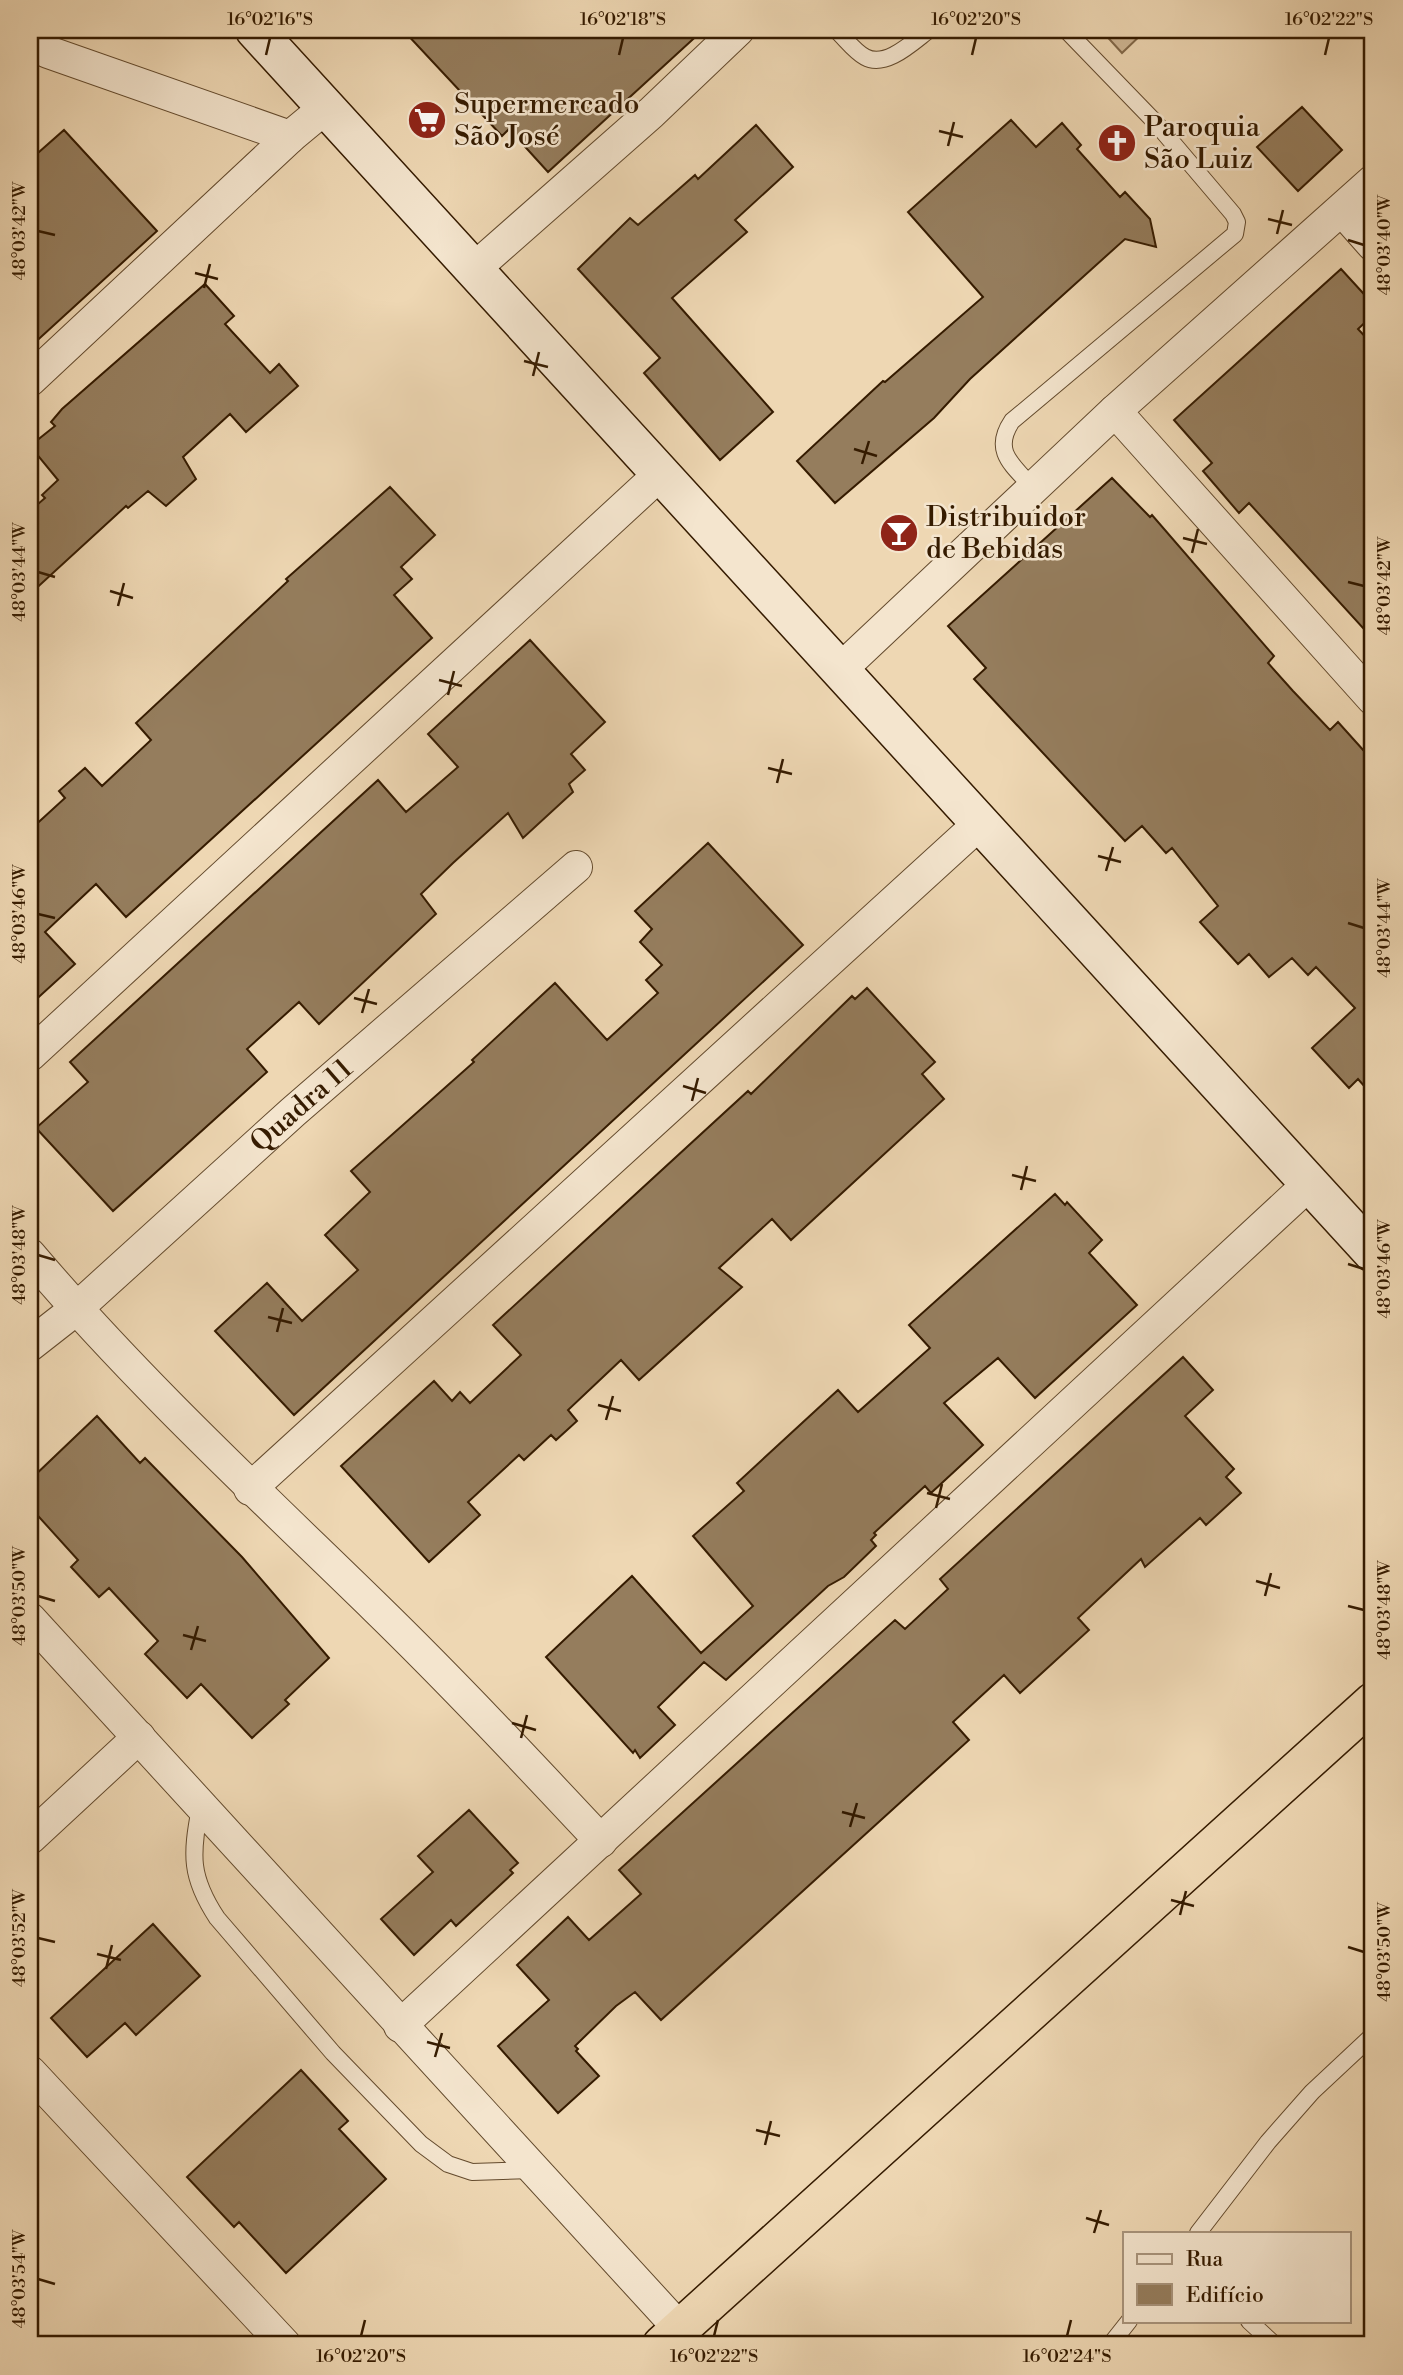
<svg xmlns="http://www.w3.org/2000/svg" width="1403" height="2375" viewBox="0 0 1403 2375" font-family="'Libre Bodoni',serif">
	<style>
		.green { fill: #cfb795; stroke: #82694a; stroke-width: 2 }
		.building { fill: #957d5d; stroke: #351b00; stroke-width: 2 }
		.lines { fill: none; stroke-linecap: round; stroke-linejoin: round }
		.lane-casing { stroke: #634a2d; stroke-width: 18 }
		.street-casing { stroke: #634a2d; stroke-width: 34 }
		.secondary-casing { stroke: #351b00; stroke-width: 41 }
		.highway-casing { stroke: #351b00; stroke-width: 41 }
		.lane { stroke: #f4e5ce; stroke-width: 16 }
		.street { stroke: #f4e5ce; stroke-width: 32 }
		.secondary { stroke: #f4e5ce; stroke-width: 38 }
		.highway { stroke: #eed7b3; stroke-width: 38 }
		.ticks { fill: none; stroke: #351b00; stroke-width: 2.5 }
		.labels { text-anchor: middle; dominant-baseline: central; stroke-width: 5; stroke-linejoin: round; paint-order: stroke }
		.poi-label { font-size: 28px; fill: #351b00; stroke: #f4e5ce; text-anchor: start }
		.street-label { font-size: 28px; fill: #351b00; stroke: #f4e5ce }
		.neatline { fill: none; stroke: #351b00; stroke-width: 2.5 }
		.ticks-label { font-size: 18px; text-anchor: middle; fill: #351b00 }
	</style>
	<rect width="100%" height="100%" fill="#eed7b3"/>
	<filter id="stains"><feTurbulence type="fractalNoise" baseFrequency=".00286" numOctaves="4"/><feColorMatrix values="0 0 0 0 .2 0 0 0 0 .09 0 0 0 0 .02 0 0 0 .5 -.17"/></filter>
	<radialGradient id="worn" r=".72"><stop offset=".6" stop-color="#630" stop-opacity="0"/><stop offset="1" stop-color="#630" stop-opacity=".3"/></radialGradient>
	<!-- green -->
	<path class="green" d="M1101 30H1146L1122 53Z"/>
	<!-- building -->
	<path class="building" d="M403 30H703L548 172 509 129 502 136Z
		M1302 107 1342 150 1298 191 1257 147Z
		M1011 120 1036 147 1062 123 1081 145 1077 149 1120 197 1125 192 1150 219 1156 247 1125 239 970 379 934 418 835 503 797 461 883 381 885 382 983 297 908 212Z
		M756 125 793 167 735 220 747 232 672 298 773 412 720 460 644 373 660 358 578 269 630 218 638 225 695 175 698 179Z
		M64 130 157 231 30 347V160Z
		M1341 269 1373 304V315L1358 329 1373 345V639L1249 503 1239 513 1203 471 1212 463 1174 420Z
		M205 284 234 316 225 324 270 373 279 364 298 386 246 432 230 414 183 457 196 479 166 506 148 491 128 508 126 506 30 594V511L45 498 42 495 58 480 30 446 55 426 51 422 62 409Z
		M1112 478 1150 517 1152 515 1274 656 1268 663 1293 691 1330 730 1338 722 1373 761V1096L1358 1079 1349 1088 1312 1048 1355 1008 1316 967 1308 975 1292 958 1269 977 1249 954 1238 964 1200 922 1218 906 1172 848 1166 853 1142 826 1125 841 974 679 986 668 948 626Z
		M390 487 435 535 401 567 412 579 394 595 432 638 126 917 96 884 45 932 75 964 30 1005V830L65 798 59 791 85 768 102 786 151 740 136 723 288 581 286 579Z
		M530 640 605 722 571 754 585 770 569 784 573 792 523 838 508 813 453 863 421 894 436 914 319 1024 299 1002 247 1049 267 1072 113 1211 36 1128 88 1082 70 1062 378 780 406 812 458 767 428 734Z
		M708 843 803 945 294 1415 215 1331 267 1283 302 1321 358 1270 325 1235 370 1192 351 1171 474 1062 472 1060 555 983 607 1040 658 993 646 980 662 965 640 942 652 929 635 911Z
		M867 988 935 1062 922 1074 944 1099 791 1240 772 1219 719 1268 742 1287 639 1380 621 1360 568 1410 577 1421 566 1431 556 1440 551 1435 524 1460 519 1455 468 1502 480 1515 429 1562 341 1466 434 1381 452 1401 460 1392 470 1403 521 1355 493 1325 748 1091 751 1094 852 996 855 999Z
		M1055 1194 1065 1205 1067 1202 1102 1240 1089 1253 1137 1305 1035 1398 998 1358 944 1403 983 1445 931 1493 925 1486 874 1533 876 1535 871 1540 876 1546 844 1577 828 1586 726 1680 704 1662 658 1707 675 1725 640 1758 635 1750 633 1753 546 1657 632 1576 701 1653 753 1606 693 1536 744 1491 737 1483 838 1390 858 1412 930 1348 909 1325Z
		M1183 1357 1213 1390 1185 1416 1234 1469 1226 1477 1241 1493 1206 1525 1200 1518 1145 1567 1141 1559 1078 1618 1089 1630 1020 1693 1004 1675 953 1722 969 1740 661 2020 635 1992 616 2006 575 2046 578 2049 576 2051 599 2076 558 2113 498 2046 549 2000 517 1965 568 1917 589 1940 641 1894 619 1870 895 1620 905 1629 948 1589 940 1579Z
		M97 1416 140 1463 145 1458 242 1557 329 1658 285 1700 289 1704 252 1738 201 1684 187 1698 145 1654 158 1641 109 1588 99 1597 71 1567 78 1560 30 1507V1480Z
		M469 1810 518 1863 510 1870 513 1873 456 1926 451 1920 414 1955 381 1919 433 1872 418 1856Z
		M153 1924 200 1976 136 2035 125 2023 87 2057 51 2018Z
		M301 2070 348 2121 339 2129 386 2179 286 2273 239 2222 234 2227 187 2177Z"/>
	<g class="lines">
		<!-- lane casing -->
		<g class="lane-casing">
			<path id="lane" d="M836 30C845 38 854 51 865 57 886 69 914 41 929 30
				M1034 489C1014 466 991 452 1012 421L1235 234 1237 222 1233 214 1155 122 1066 30
				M200 1808C191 1855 190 1877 217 1918L333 2053 421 2144 448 2164 472 2172 532 2170
				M1198 2233 1268 2142 1312 2092 1373 2035
				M1249 2321 1275 2345
				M1110 2345 1129 2321"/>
		</g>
		<!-- street casing -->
		<g class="street-casing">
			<g id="street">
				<path d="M48 52 290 137"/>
				<path d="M1342 210 1373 245"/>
				<path d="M474 269 651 113 738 30"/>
				<path d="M30 380 290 137 325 108"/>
				<path d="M1115 411 1373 699"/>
				<path d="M840 670 1115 411 1373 181"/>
				<path d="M30 1055 659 475"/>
				<path d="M30 1255C137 1381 258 1493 376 1608 453 1683 527 1762 601 1841"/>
				<path id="s1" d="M30 1345 76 1309 293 1112 576 867"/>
				<path d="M250 1489 979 824"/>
				<path d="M30 1619 680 2329"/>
				<path d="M30 1838 139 1737"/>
				<path d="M400 2026 1310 1183"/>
				<path d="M30 2072 285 2345"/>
			</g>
		</g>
		<!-- secondary casing -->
		<g class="secondary-casing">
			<path id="secondary" d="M255 30 1373 1253"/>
		</g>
		<!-- highway casing -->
		<g class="highway-casing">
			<path id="highway" d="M662 2345 1373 1702"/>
		</g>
		<!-- lane -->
		<use href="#lane" class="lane"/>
		<!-- street -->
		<use href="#street" class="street"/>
		<!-- secondary -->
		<use href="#secondary" class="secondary"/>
		<!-- highway -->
		<use href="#highway" class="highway"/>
	</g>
	<!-- ticks -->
	<path class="ticks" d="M266 55 270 38M619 55 623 38M972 55 976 38M1325 55 1329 38M939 131 963 137M948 146 954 122M1268 219 1292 225M38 231 55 235M1277 234 1283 210M1348 240 1364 245M195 273 218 279M204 288 210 264M524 361 548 367M533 376 539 352M854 449 877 456M862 464 869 441M1183 538 1207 544M1192 553 1198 529M38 572 55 577M1348 582 1364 586M110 591 133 598M118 606 124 583M439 680 462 686M448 695 454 671M768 768 792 774M777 783 783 759M1098 856 1121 862M1106 871 1113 847M38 914 55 918M1348 923 1364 928M354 998 377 1004M362 1013 369 989M683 1086 706 1093M692 1101 698 1078M1012 1175 1036 1181M1021 1190 1027 1166M38 1255 55 1260M1348 1264 1364 1269M268 1317 292 1323M277 1332 283 1308M598 1405 621 1411M606 1420 613 1396M927 1493 950 1499M936 1508 942 1484M1256 1581 1280 1588M38 1596 55 1601M1265 1596 1271 1573M1348 1606 1364 1610M183 1635 206 1641M191 1650 198 1626M512 1723 536 1730M521 1738 527 1715M842 1812 865 1818M850 1827 857 1803M1171 1900 1194 1906M1180 1915 1186 1891M38 1938 55 1942M1348 1947 1364 1952M97 1954 121 1960M106 1969 112 1945M427 2042 450 2048M435 2057 442 2033M756 2130 780 2136M765 2145 771 2121M1086 2218 1109 2225M1094 2233 1101 2210M38 2279 55 2284M361 2336 365 2320M714 2336 718 2320M1067 2336 1071 2320"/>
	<!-- icons -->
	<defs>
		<g id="supermarket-disc" transform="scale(2.0125)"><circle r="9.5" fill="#8f2418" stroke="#f4e5ce"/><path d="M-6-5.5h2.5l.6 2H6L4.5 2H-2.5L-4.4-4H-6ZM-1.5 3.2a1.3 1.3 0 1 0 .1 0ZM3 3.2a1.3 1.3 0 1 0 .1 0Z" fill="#fff"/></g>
		<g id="church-disc" transform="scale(2.0125)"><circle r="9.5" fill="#8f2418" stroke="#f4e5ce"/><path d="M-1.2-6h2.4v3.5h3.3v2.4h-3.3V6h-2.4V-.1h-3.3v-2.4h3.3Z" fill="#fff"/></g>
		<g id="bar-disc" transform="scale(2.0125)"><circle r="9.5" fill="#8f2418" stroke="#f4e5ce"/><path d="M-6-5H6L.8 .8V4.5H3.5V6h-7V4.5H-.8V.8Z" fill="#fff"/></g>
	</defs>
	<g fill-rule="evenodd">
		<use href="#supermarket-disc" x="427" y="120"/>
		<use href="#church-disc" x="1117" y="143"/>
		<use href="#bar-disc" x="899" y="533"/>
	</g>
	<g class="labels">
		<!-- poi labels -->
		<g class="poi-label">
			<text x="454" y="104">Supermercado<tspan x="454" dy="32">São José</tspan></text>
			<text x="1144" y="127">Paroquia<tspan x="1144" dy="32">São Luiz</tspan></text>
			<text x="926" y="517">Distribuidor<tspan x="926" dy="32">de Bebidas</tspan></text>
		</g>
		<!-- street labels -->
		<g class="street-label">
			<text stroke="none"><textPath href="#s1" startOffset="362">Quadra 11</textPath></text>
		</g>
	</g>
	<!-- margin -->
	<rect width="1403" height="2375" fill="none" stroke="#eed7b3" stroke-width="77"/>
	<!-- legend -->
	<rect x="1123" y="2232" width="228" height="91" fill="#f4e5ce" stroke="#a8947c" stroke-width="2"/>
	<rect x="1137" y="2254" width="35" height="10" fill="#f4e5ce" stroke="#a8947c" stroke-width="2"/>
	<text x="1186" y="2266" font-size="21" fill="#351b00">Rua</text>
	<rect x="1137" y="2284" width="35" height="21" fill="#957d5d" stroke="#a8947c" stroke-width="2"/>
	<text x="1186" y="2302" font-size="21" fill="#351b00">Edifício</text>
	<rect x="38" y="38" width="1326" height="2298" class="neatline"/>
	<g class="ticks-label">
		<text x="270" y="25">16°02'16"S</text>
		<text x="623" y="25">16°02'18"S</text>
		<text x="976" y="25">16°02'20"S</text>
		<text x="1329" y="25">16°02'22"S</text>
		<text transform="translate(19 231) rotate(-90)" y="6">48°03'42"W</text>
		<text transform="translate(1384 245) rotate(-90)" y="6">48°03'40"W</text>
		<text transform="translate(19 572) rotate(-90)" y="6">48°03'44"W</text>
		<text transform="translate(1384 586) rotate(-90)" y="6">48°03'42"W</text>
		<text transform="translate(19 914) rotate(-90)" y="6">48°03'46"W</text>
		<text transform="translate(1384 928) rotate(-90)" y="6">48°03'44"W</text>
		<text transform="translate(19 1255) rotate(-90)" y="6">48°03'48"W</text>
		<text transform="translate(1384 1269) rotate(-90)" y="6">48°03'46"W</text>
		<text transform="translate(19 1596) rotate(-90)" y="6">48°03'50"W</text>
		<text transform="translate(1384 1610) rotate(-90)" y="6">48°03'48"W</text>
		<text transform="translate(19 1938) rotate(-90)" y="6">48°03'52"W</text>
		<text transform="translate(1384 1952) rotate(-90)" y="6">48°03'50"W</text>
		<text transform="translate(19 2279) rotate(-90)" y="6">48°03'54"W</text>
		<text x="361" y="2362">16°02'20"S</text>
		<text x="714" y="2362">16°02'22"S</text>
		<text x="1067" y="2362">16°02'24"S</text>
	</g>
	<rect width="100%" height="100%" filter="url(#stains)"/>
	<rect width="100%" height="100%" fill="url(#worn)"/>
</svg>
